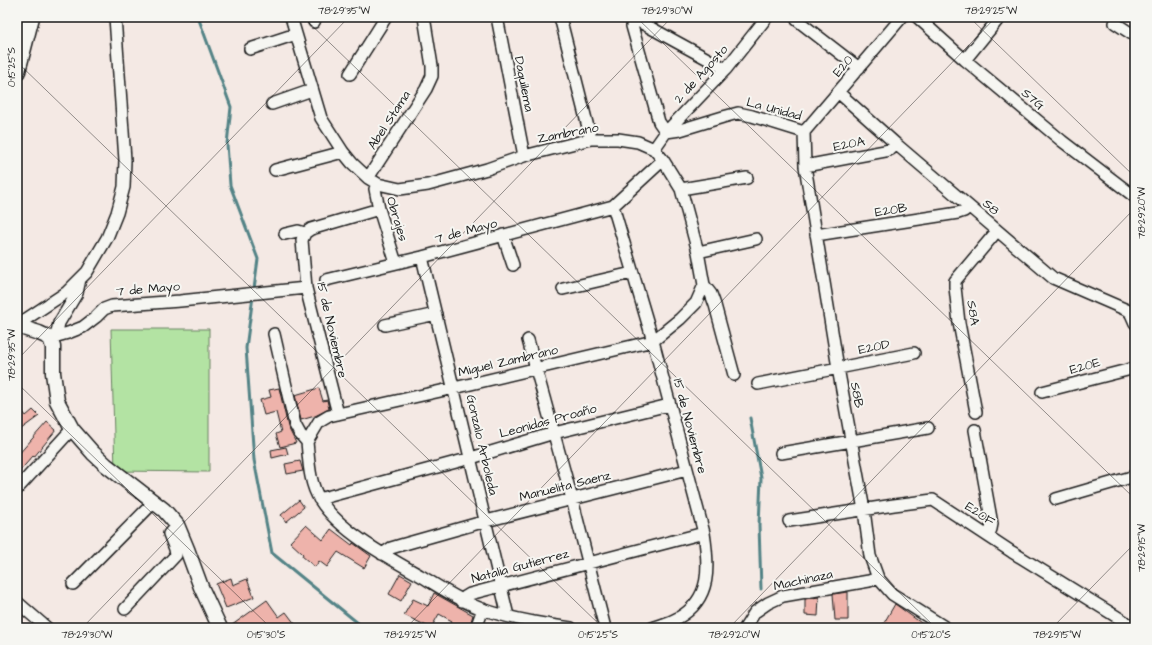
<svg xmlns="http://www.w3.org/2000/svg" width="1152" height="645" viewBox="0 0 1152 645" font-family="'Architects Daughter',sans-serif">
	<style>
		.green { fill: #b3e3a3; stroke: #688060 }
		.lines { fill: none; stroke-linecap: round; stroke-linejoin: round }
		.stream { stroke: #538386; stroke-width: 3 }
		.building { fill: #eeb3ab; stroke: #1c1c1c }
		.minor-casing { stroke: #1c1c1c; stroke-width: 14 }
		.tertiary-casing { stroke: #1c1c1c; stroke-width: 17 }
		.secondary-casing { stroke: #1c1c1c; stroke-width: 19 }
		.minor { stroke: #f6f6f2; stroke-width: 11 }
		.tertiary { stroke: #f6f6f2; stroke-width: 14 }
		.secondary { stroke: #f6f6f2; stroke-width: 16 }
		.ticks { fill: none; stroke: #1c1c1c; stroke-width: 1; stroke-opacity: 0.45 }
		.labels { text-anchor: middle; dominant-baseline: central; stroke-width: 4; stroke-linejoin: round; paint-order: stroke }
		.street-label { font-size: 13px; fill: #1c1c1c; stroke: #f6f6f2 }
		.neatline { fill: none; stroke: #1c1c1c; stroke-width: 1.5 }
		.ticks-label { font-size: 10px; text-anchor: middle; fill: #1c1c1c }
	</style>
	<rect width="100%" height="100%" fill="#f4e9e4"/>
	<filter id="ink" filterUnits="userSpaceOnUse"><feTurbulence type="fractalNoise" baseFrequency=".025" numOctaves="2"/><feDisplacementMap in="SourceGraphic" scale="8" xChannelSelector="R" yChannelSelector="G"/><feConvolveMatrix kernelMatrix="1 2 1 2 8 2 1 2 1" color-interpolation-filters="sRGB"/></filter>
	<g filter="url(#ink)">
		<!-- green -->
		<path class="green" d="M111 329H209V472L115 471Z"/>
		<g class="lines">
			<!-- stream -->
			<path class="stream" d="M198 17 231 107 227 144 230 185 258 259 246 348 254 460 272 553 364 628
				M750 418 761 478 759 525 761 589"/>
		</g>
		<!-- building -->
		<path class="building" d="M279 388 288 427 296 443 280 447 276 434 281 432 276 412 264 415 260 400 271 397 269 390Z
			M319 388 323 401 327 400 329 409 315 416 301 420 295 395Z
			M33 410 39 416 17 432V416L23 412 26 416Z
			M47 422 56 430 34 457 33 456 17 474V456Z
			M286 447 288 454 272 458 271 450Z
			M300 461 303 471 287 474 285 464Z
			M299 500 304 507 286 522 281 515Z
			M306 525 323 540 331 529 352 545 353 543 371 556 364 568 338 552 327 567 319 561 315 567 302 556 303 554 290 542Z
			M400 574 412 581 401 601 389 594Z
			M231 578 233 585 247 579 254 597 226 608 216 584Z
			M848 592V620H835L833 594Z
			M434 593 473 615 469 628H449L452 621 439 614 431 628 404 615 413 599 428 606Z
			M819 597 818 616 805 615V599Z
			M267 600 279 617 286 612 298 628H264L261 625 257 628H228Z
			M895 604 928 628H881Z"/>
		<g class="lines">
			<!-- minor casing -->
			<g class="minor-casing">
				<path id="minor" d="M291 17 321 118 343 152 352 163 368 178 378 184 400 189 428 185 487 169 524 156 591 139H618L638 142 654 149 663 160 681 189 698 252 704 285 711 294 715 305 734 375
					M497 17 524 156
					M560 17 591 139
					M917 17 965 60 1062 141 1135 197
					M797 20 859 68
					M314 22 316 17
					M1115 23 1135 36
					M250 49 296 34
					M965 60 1000 17
					M726 69 640 22H635L632 26 659 122 666 132 680 130 723 117 738 113 752 116 804 132
					M350 74 386 17
					M838 92 896 144 1053 278 1129 311 1131 314 1135 323
					M272 104 312 90
					M804 132 805 166 838 368 864 510 870 556 878 578 892 594 946 628
					M804 132 902 17
					M654 149 666 132 726 69 767 17
					M805 166 885 151 891 149 896 144
					M275 170 343 152
					M368 178 426 89 432 76V66L424 17
					M378 184 375 189 379 209 396 263
					M681 189 747 178
					M613 206 653 341 704 533C709 566 712 599 678 618 670 623 660 625 652 628
					M285 234 298 231 305 233
					M503 235 513 265
					M816 235 958 213 964 211 969 207
					M698 252 756 239
					M422 257 508 616
					M326 280 422 257 613 206 663 160
					M563 289 632 273
					M17 325 67 292 87 272 107 238 117 213 124 187 125 160 115 17
					M385 325 436 314
					M274 334 295 425 300 434 307 442
					M56 336 59 323 77 293 80 279
					M50 338 68 333 83 327 96 317 104 309 112 306 180 301 306 288
					M528 340 572 499 605 628
					M758 384 914 353
					M1042 392 1135 368
					M976 412 959 323 955 287V281L997 231
					M338 414 306 288 302 240 305 233 311 229 379 209
					M975 430 992 524 991 529 988 536
					M307 442 319 422 329 416 454 388 653 341 680 319 696 303 704 285
					M307 442C309 461 309 483 320 500 340 532 389 558 421 576 441 588 460 601 482 609 511 619 541 624 571 628
					M781 453 928 428
					M17 489 72 429
					M319 499 471 458 554 433 669 405
					M1056 499 1135 476
					M789 521 894 505 933 500 1012 552 1135 628
					M382 554 391 548 401 545 486 521 687 470
					M73 584 154 502
					M462 601 465 597 470 594 704 533
					M17 602 47 628
					M125 609 176 555 175 549 169 534 177 525
					M476 628 483 609
					M745 628 755 612 768 603 783 596 869 581 878 578"/>
			</g>
			<!-- tertiary casing -->
			<g class="tertiary-casing">
				<path id="tertiary" d="M17 326 39 333 50 338 53 347V373L57 401 72 429 93 453 106 465 164 510 177 525 187 549 201 587 220 628"/>
			</g>
			<!-- secondary casing -->
			<g class="secondary-casing">
				<path id="secondary" d="M17 71 31 17"/>
			</g>
			<!-- minor -->
			<use href="#minor" class="minor"/>
			<!-- tertiary -->
			<use href="#tertiary" class="tertiary"/>
			<!-- secondary -->
			<use href="#secondary" class="secondary"/>
		</g>
	</g>
	<!-- ticks -->
	<path class="ticks" d="M303 17 936 628M636 17 1135 499M969 17 1135 177M17 25 25 17M17 62 603 628M17 360 349 17M17 383 271 628M82 628 672 17M406 628 996 17M729 628 1135 208M1052 628 1135 543"/>
	<g class="labels">
		<!-- street labels -->
		<g class="street-label">
			<text transform="translate(843 66) rotate(-50)">E20</text>
			<text transform="translate(701 74) rotate(-48)">2 de Agosto</text>
			<text transform="translate(524 84) rotate(79)">Daquilema</text>
			<text transform="translate(1033 99) rotate(40)">S7G</text>
			<text transform="translate(774 109) rotate(15)">La Unidad</text>
			<text transform="translate(389 120) rotate(-57)">Abel Stama</text>
			<text transform="translate(568 133) rotate(-11)">Zambrano</text>
			<text transform="translate(849 144) rotate(-11)">E20A</text>
			<text transform="translate(991 207) rotate(41)">S8</text>
			<text transform="translate(891 210) rotate(-9)">E20B</text>
			<text transform="translate(397 219) rotate(73)">Obrajes</text>
			<text transform="translate(466 231) rotate(-15)">7 de Mayo</text>
			<text transform="translate(148 289) rotate(-5)">7 de Mayo</text>
			<text transform="translate(973 313) rotate(82)">S8A</text>
			<text transform="translate(332 330) rotate(77)">15 de Noviembre</text>
			<text transform="translate(874 347) rotate(-11)">E20D</text>
			<text transform="translate(508 361) rotate(-13)">Miguel Zambrano</text>
			<text transform="translate(1085 366) rotate(-15)">E20E</text>
			<text transform="translate(857 395) rotate(80)">S8B</text>
			<text transform="translate(548 421) rotate(-15)">Leonidas Proaño</text>
			<text transform="translate(690 426) rotate(75)">15 de Noviembre</text>
			<text transform="translate(482 445) rotate(77)">Gonzalo Arboleda</text>
			<text transform="translate(565 486) rotate(-14)">Manuelita Saenz</text>
			<text transform="translate(980 514) rotate(34)">E20F</text>
			<text transform="translate(520 566) rotate(-15)">Natalia Gutierrez</text>
			<text transform="translate(803 580) rotate(-12)">Machinaza</text>
		</g>
	</g>
	<!-- margin -->
	<rect width="1152" height="645" fill="none" stroke="#f6f6f2" stroke-width="44"/>
	<rect x="22" y="22" width="1108" height="601" class="neatline"/>
	<g class="ticks-label">
		<text x="344" y="14">78°29'35"W</text>
		<text x="667" y="14">78°29'30"W</text>
		<text x="991" y="14">78°29'25"W</text>
		<text transform="translate(11 67) rotate(-90)" y="4">0°15'25"S</text>
		<text transform="translate(1141 213) rotate(-90)" y="4">78°29'20"W</text>
		<text transform="translate(11 355) rotate(-90)" y="4">78°29'35"W</text>
		<text transform="translate(1141 548) rotate(-90)" y="4">78°29'15"W</text>
		<text x="87" y="638">78°29'30"W</text>
		<text x="266" y="638">0°15'30"S</text>
		<text x="410" y="638">78°29'25"W</text>
		<text x="598" y="638">0°15'25"S</text>
		<text x="734" y="638">78°29'20"W</text>
		<text x="931" y="638">0°15'20"S</text>
		<text x="1057" y="638">78°29'15"W</text>
	</g>
</svg>
